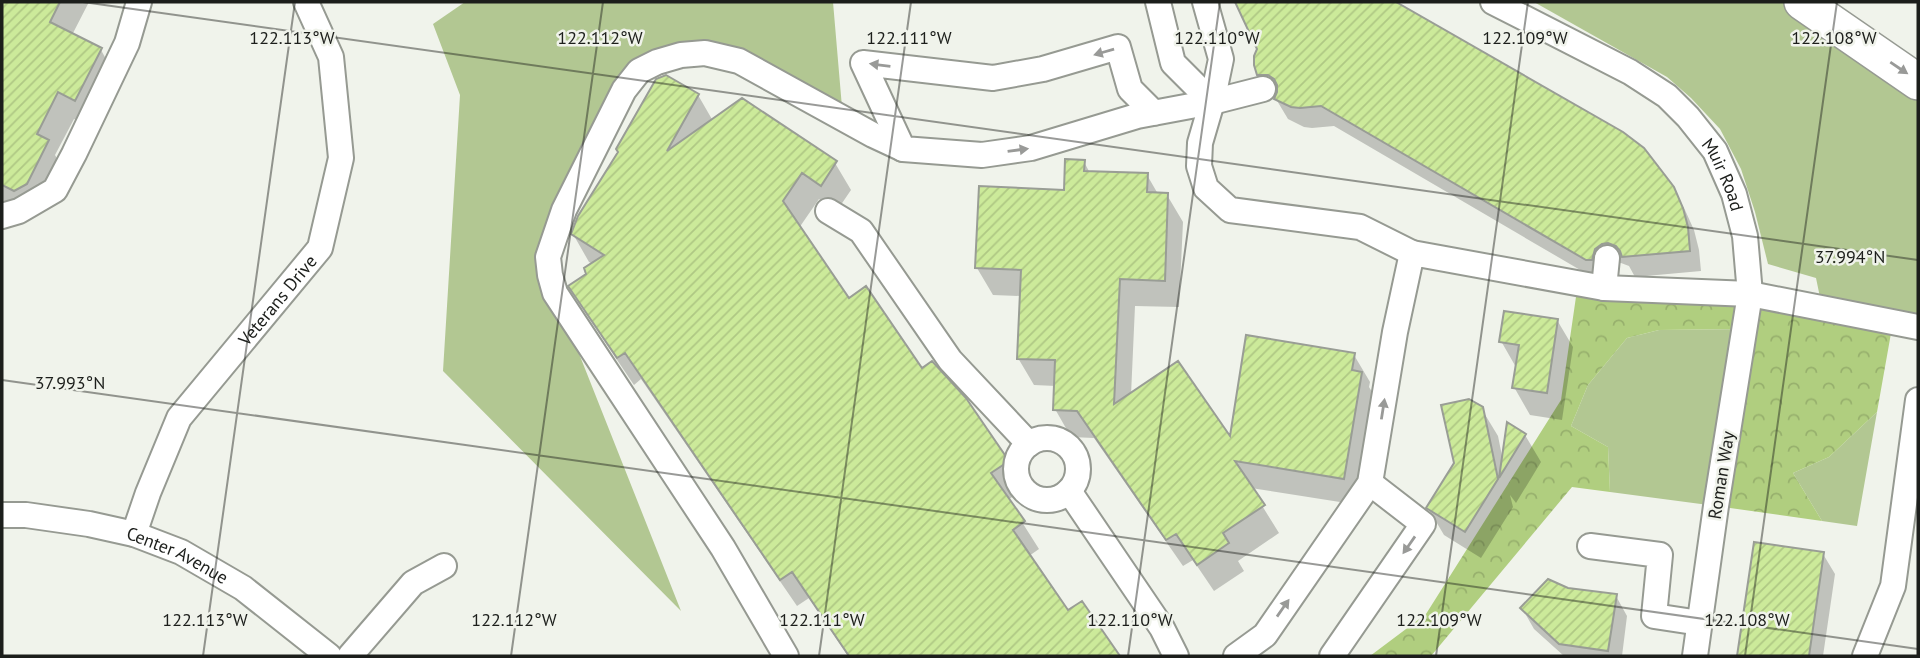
<svg xmlns="http://www.w3.org/2000/svg" width="1920" height="658" viewBox="0 0 1920 658" font-family="'PT Sans',sans-serif">
	<style>
		.green { fill: #b2c792 }
		.forest { fill: url(#forest-crowns) }
		.shadow { fill: #0003 }
		.building { fill: url(#building-hatch); stroke: #999d95; stroke-width: 2 }
		.lines { fill: none; stroke-linecap: round; stroke-linejoin: round }
		.minor-casing { stroke: #969a92; stroke-width: 28 }
		.highway-casing { stroke: #969a92; stroke-width: 38 }
		.minor { stroke: #fff; stroke-width: 24 }
		.highway { stroke: #fff; stroke-width: 35 }
		.oneway { fill: #999a98 }
		.ticks { fill: none; stroke: #1c1e1b; stroke-width: 2; stroke-opacity: 0.45 }
		.labels { text-anchor: middle; dominant-baseline: central; stroke-width: 5; stroke-linejoin: round; paint-order: stroke }
		.street-label { font-size: 18px; fill: #1c1e1b; stroke: #f0f3eb }
		.ticks-label { font-size: 18px; text-anchor: middle; fill: #1c1e1b; stroke: #f0f3eb; stroke-width: 5; stroke-linejoin: round; paint-order: stroke }
	</style>
	<defs>
		<pattern id="forest-crowns" width="20" height="18" patternUnits="userSpaceOnUse" patternTransform="scale(1.75)"><rect width="20" height="18" fill="#b0ce7f"/><path d="M2 6a3 3 0 1 1 6 0M12 15a3 3 0 1 1 6 0" fill="none" stroke="#97b06d"/></pattern>
		<pattern id="building-hatch" width="6" height="6" patternUnits="userSpaceOnUse" patternTransform="scale(1.75)"><rect width="6" height="6" fill="#ccea9a"/><path d="M-1 1l2-2M0 6l6-6M5 7l2-2" fill="none" stroke="#afc884"/></pattern>
	</defs>
	<rect width="100%" height="100%" fill="#f0f3eb"/>
	<!-- green -->
	<path class="green" d="M465 2H833L843 119 739 61 639 71 564 210 555 293 681 611 443 371 460 95 433 24Z
		M1534 2H1802L1918 82V327L1822 307 1816 278 1768 264 1755 212 1741 169 1720 129 1691 98 1667 77Z
		M1744 329 1716 506 1610 492 1608 447 1571 426 1588 385 1627 338 1659 330Z
		M1877 412 1857 526 1822 521 1793 473 1829 457Z"/>
	<!-- forest -->
	<path class="forest" d="M1578 283 1893 322 1877 412 1829 457 1793 473 1822 521 1716 506 1743 329 1659 330 1627 338 1588 385 1571 426 1608 447 1610 492 1572 487 1431 656H1370L1426 614 1561 400Z"/>
	<!-- shadow -->
	<path class="shadow" d="M2 2H89L72 35 101 50 116 77 91 127 74 119 55 155 63 169 30 217 2 203Z
		M1237 2H1392L1622 133 1672 188 1685 210 1694 230 1699 250 1701 271 1635 277 1629 266 1621 263 1613 264 1599 281 1334 126 1312 128 1304 127 1288 119 1276 99 1278 95H1270L1258 75 1259 49Z
		M698 95 713 121 835 163 851 190 836 212 819 199 799 228 848 300 921 370 964 400 1007 462 1023 489 1008 500 1039 549 1029 556 1068 612 1081 603 1118 656H848L809 598 797 606 641 379 634 385 586 314 571 286 588 275 593 264 589 262 573 234Z
		M1084 162 1090 173 1147 175 1158 194 1167 195 1183 222 1179 307 1135 306 1131 395 1231 440 1354 355 1370 382 1369 387 1377 400 1359 505 1251 488 1279 533 1238 561 1244 571 1214 591 1193 560 1183 566 1094 438 1071 437 1055 409 1056 386 1034 385 1018 358 1021 296 993 295 977 268 1065 192Z
		M1557 320 1573 347 1562 420 1530 415 1514 387 1517 369 1501 341Z
		M1481 408 1498 436 1503 461 1525 435 1541 462 1516 503 1510 495 1513 507 1481 558 1444 535 1428 508 1456 464Z
		M1755 544 1823 554 1835 574 1823 656H1739Z
		M1561 588 1616 596 1627 616 1622 656H1564L1534 629 1522 608Z"/>
	<!-- building -->
	<path class="building" d="M2 2H60L50 22 102 48 75 101 58 92 37 134 49 140 27 184 14 191 2 185Z
		M1235 2H1396L1623 132 1644 148 1674 187 1683 208 1688 227 1690 251 1622 257 1620 251 1616 246 1608 243 1602 244 1595 249 1592 260H1586L1321 106 1300 108 1291 107 1274 99 1277 92V85L1274 79 1268 75H1257L1254 65V56L1257 49Z
		M666 75 699 94 667 151 742 98 837 161 821 186 802 173 783 201 849 298 866 286 922 368 932 361 966 398 1009 461 991 473 1025 521 1013 530 1068 610 1082 601 1120 656H849L792 572 780 580 625 353 617 358 568 286 586 274 584 268 604 255 571 234 578 216 618 152 616 149 656 79Z
		M1065 159 1085 160 1084 171 1148 173 1147 192 1168 193 1165 281 1120 279 1114 404 1178 361 1230 436 1246 335 1355 353 1352 370 1362 372 1344 479 1235 461 1265 505 1223 533 1229 543 1197 565 1176 534 1166 540 1077 411 1053 410 1055 360 1017 359 1021 270 975 268 979 186 1064 190Z
		M1504 311 1558 319 1547 393 1512 388 1519 345 1499 342Z
		M1469 399 1483 407 1498 479 1465 532 1426 508 1454 463 1441 405Z
		M1507 422 1526 434 1499 478Z
		M1754 542 1824 552 1809 656H1737Z
		M1548 579 1568 588 1617 594 1608 651 1559 644 1520 608Z"/>
	<g class="lines">
		<!-- minor casing -->
		<g class="minor-casing">
			<g id="minor">
				<path d="M1158 2 1173 63 1212 102"/>
				<path d="M1205 2 1221 59 1212 102 1200 143 1199 166 1206 188 1230 210 1360 227 1412 253"/>
				<path id="s1" d="M1493 2 1630 72 1667 96 1688 117 1715 151 1734 194 1745 236 1750 294 1716 506 1695 656"/>
				<path d="M1154 113 1130 89 1118 47 1043 69 993 78 863 63 903 149 982 155 1031 148 1137 116 1212 102 1263 89"/>
				<path d="M828 211 861 231 950 360 1029 444"/>
				<path d="M2 216 19 211 55 190 74 154 127 43 139 2"/>
				<path d="M1604 288 1607 258"/>
				<circle cx="1047" cy="469" r="31"/>
				<path d="M1069 491 1162 628 1176 656"/>
				<path id="s2" d="M2 515H26L89 524 134 534 181 552 243 588 329 656"/>
				<path id="s3" d="M134 534 148 493 179 418 320 248 341 158 331 57 306 2"/>
				<path d="M1590 546 1660 555 1654 616 1700 623"/>
				<path d="M350 656 413 583 444 566"/>
				<path d="M786 656 723 548 555 293 550 275 548 257 564 210 624 90 639 71 657 62 681 55 705 53 739 61 873 135 903 149"/>
				<path d="M1236 656 1265 635 1370 483 1395 332 1412 253 1604 288 1750 294 1918 327"/>
				<path d="M1332 656 1423 524 1370 483"/>
				<path d="M1865 656 1893 586 1918 400"/>
			</g>
		</g>
		<!-- highway casing -->
		<g class="highway-casing">
			<path id="highway" d="M1802 2 1918 82"/>
		</g>
		<!-- minor -->
		<use href="#minor" class="minor"/>
		<!-- highway -->
		<use href="#highway" class="highway"/>
	</g>
	<!-- one-way arrows -->
	<defs><path id="oneway-solid" d="M-6-.8H1V-3.2L6.5 0L1 3.2V.8H-6Z" transform="scale(1.75)"/></defs>
	<g class="oneway">
		<use href="#oneway-solid" transform="translate(1104 52) rotate(164)"/>
		<use href="#oneway-solid" transform="translate(880 65) rotate(-173)"/>
		<use href="#oneway-solid" transform="translate(1899 68) rotate(34)"/>
		<use href="#oneway-solid" transform="translate(1018 150) rotate(-8)"/>
		<use href="#oneway-solid" transform="translate(1383 409) rotate(-81)"/>
		<use href="#oneway-solid" transform="translate(1409 545) rotate(125)"/>
		<use href="#oneway-solid" transform="translate(1283 608) rotate(-55)"/>
	</g>
	<!-- ticks -->
	<path class="ticks" d="M83 2 1918 260M2 380 1918 649M203 656 295 2M511 656 603 2M819 656 911 2M1128 656 1220 2M1436 656 1528 2M1745 656 1837 2"/>
	<g class="labels">
		<!-- street labels -->
		<g class="street-label">
			<text stroke="none"><textPath href="#s1" startOffset="296">Muir Road</textPath></text>
			<text stroke="none"><textPath href="#s3" startOffset="278">Veterans Drive</textPath></text>
			<text transform="translate(1721 475) rotate(-81)">Roman Way</text>
			<text stroke="none"><textPath href="#s2" startOffset="182">Center Avenue</textPath></text>
		</g>
	</g>
	<g class="ticks-label">
		<text x="292" y="44">122.113°W</text>
		<text x="600" y="44">122.112°W</text>
		<text x="909" y="44">122.111°W</text>
		<text x="1217" y="44">122.110°W</text>
		<text x="1525" y="44">122.109°W</text>
		<text x="1834" y="44">122.108°W</text>
		<text x="1850" y="263">37.994°N</text>
		<text x="70" y="389">37.993°N</text>
		<text x="205" y="626">122.113°W</text>
		<text x="514" y="626">122.112°W</text>
		<text x="822" y="626">122.111°W</text>
		<text x="1130" y="626">122.110°W</text>
		<text x="1439" y="626">122.109°W</text>
		<text x="1747" y="626">122.108°W</text>
	</g>
	<!-- border -->
	<rect width="1920" height="658" fill="none" stroke="#1c1e1b" stroke-width="7"/>
</svg>
